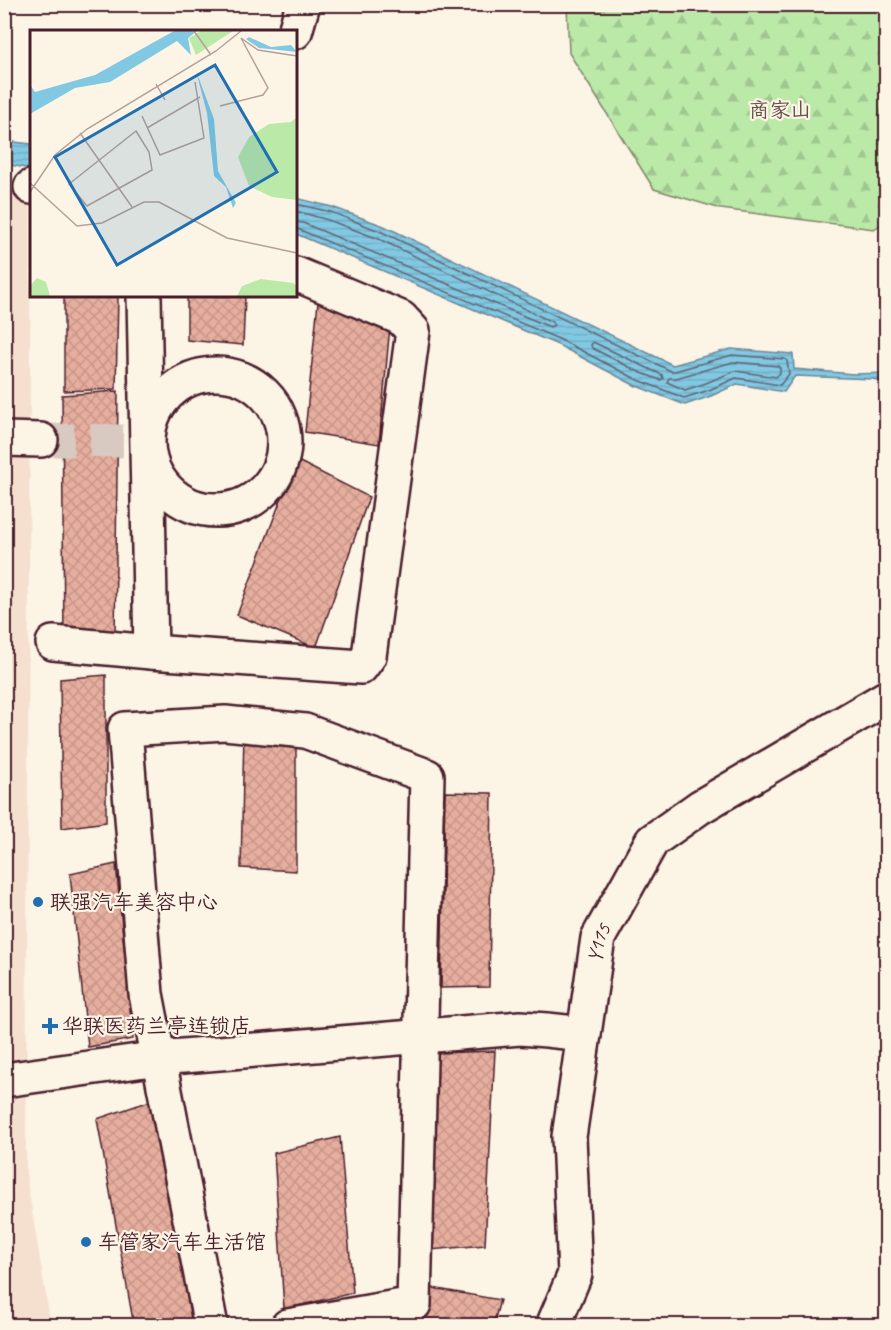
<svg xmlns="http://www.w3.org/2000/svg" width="891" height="1330" viewBox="0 0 891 1330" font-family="Caveat,'LXGW WenKai TC',sans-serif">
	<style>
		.built { fill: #f5e0d0 }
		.forest { fill: url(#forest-firs); stroke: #82846a; stroke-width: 1.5 }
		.water { fill: url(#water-rules); stroke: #6b8599; stroke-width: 1.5 }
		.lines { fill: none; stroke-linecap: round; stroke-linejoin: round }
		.shore { stroke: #606374; stroke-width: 1.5 }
		.building { fill: url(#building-cross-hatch); stroke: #4a1f2b; stroke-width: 1.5 }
		.minor-tunnel { stroke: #d8cac0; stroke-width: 33; stroke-dasharray: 33 16; stroke-linecap: butt }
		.minor-casing { stroke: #4a1f2b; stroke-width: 38 }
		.minor { stroke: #fcf5e5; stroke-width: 33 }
		.poi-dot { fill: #1f6fb2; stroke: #fcf5e5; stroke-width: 2 }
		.labels { text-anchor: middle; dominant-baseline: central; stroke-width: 4.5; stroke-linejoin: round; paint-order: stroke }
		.park-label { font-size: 21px; fill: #66524a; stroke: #fcf5e5 }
		.poi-label { font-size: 21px; fill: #4a1f2b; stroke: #fcf5e5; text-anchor: start }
		.street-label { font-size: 21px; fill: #4a1f2b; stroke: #fcf5e5 }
		.inset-road { fill: none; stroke: #b59f9b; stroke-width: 1.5 }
		.view { fill: #1f6fb2; fill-opacity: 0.15; stroke: #1f6fb2; stroke-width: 3 }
		.inset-edge { fill: none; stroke: #4a1f2b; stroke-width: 3 }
	</style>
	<defs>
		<pattern id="forest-firs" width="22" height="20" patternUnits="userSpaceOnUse" patternTransform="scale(1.5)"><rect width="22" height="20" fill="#bae9a8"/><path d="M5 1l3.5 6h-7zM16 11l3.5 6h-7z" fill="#a1c791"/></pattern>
		<pattern id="water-rules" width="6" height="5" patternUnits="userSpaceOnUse" patternTransform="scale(1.5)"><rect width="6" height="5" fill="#81c9e2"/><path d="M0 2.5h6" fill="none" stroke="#71acc2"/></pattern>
		<pattern id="building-cross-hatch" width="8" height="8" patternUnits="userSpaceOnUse" patternTransform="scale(1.5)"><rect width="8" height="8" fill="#e6ae9e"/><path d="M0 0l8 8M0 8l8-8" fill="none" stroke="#c79588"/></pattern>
	</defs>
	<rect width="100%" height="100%" fill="#fcf5e5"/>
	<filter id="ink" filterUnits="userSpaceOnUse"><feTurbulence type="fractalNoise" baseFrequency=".0167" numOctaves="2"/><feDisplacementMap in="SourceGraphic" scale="12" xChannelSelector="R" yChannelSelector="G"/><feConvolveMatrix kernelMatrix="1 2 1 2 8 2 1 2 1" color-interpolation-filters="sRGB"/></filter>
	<g filter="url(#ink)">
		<!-- built -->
		<path class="built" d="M4 183 31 187 26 1174 51 1326 9 1325 4 1295Z"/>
		<!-- forest -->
		<path class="forest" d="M567 5H886V221L874 229 721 209 654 189 569 53Z"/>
		<!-- water -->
		<path class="water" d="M5 141 31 144V169L5 164Z
			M296 198 332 207 384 226 673 365 731 349 793 354 794 369 854 374 886 373V383L873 379 795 376 784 392 737 384 711 396 685 405 634 385 558 345 296 234Z"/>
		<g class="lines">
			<!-- shore -->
			<path class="shore" d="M296 204 331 212 382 232 671 371H675L732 355 785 359 787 361 789 374 780 385 736 378 709 390 684 398 636 379 561 340 300 230 296 229
				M296 211 328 220 379 239 552 322 554 325 550 327 303 223 296 222
				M593 342 662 375 663 379 660 380 639 372 592 348 591 345Z
				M733 362 778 366 780 368V373L776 377 735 371 706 383 685 390 667 382 669 378H676Z"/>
		</g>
		<!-- building -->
		<path class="building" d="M64 296H118L116 389 64 391Z
			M187 296H245L243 345 187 340Z
			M318 302 391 315 379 444 305 432Z
			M118 391 115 640 64 641 62 395Z
			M296 460 369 497 316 648 237 615Z
			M106 675V822L62 828 60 679Z
			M244 732 296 733V871L241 868Z
			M445 792 492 793 489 987 441 988Z
			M116 864 133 1039 88 1047 70 874Z
			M495 1051 485 1245 430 1250 436 1053Z
			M153 1100 194 1326H134L97 1119Z
			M340 1137 353 1293 284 1309 274 1153Z
			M427 1287 500 1300 493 1326H422L424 1325Z"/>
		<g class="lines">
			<!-- minor-tunnel -->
			<path class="minor-tunnel" d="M41 440 132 441"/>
			<!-- minor casing -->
			<g class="minor-casing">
				<g id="minor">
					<path d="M295 32 303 4"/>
					<path d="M31 187H32"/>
					<path d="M144 296 151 652"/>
					<circle cx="216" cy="442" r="68"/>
					<path d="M4 439 41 440"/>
					<path d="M53 643 151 652 361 667 369 656 413 331 401 318 296 274"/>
					<path d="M4 1080 159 1058 520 1028 547 1030 584 1034"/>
					<path d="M211 1326 146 994 125 729 225 723 305 731 427 776 414 1304 288 1326"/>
					<path id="s1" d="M553 1326 575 1274 569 1137 598 938 652 841 700 807 886 698"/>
				</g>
			</g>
			<!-- minor -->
			<use href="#minor" class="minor"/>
		</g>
	</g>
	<!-- markers -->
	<g class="poi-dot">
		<circle cx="38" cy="902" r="6"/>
		<path d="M47 1017h6v6h6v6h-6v6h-6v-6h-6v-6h6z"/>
		<circle cx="86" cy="1242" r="6"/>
	</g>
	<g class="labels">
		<!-- park labels -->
		<g class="park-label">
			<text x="780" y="110">商家山</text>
		</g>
		<!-- poi labels -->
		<g class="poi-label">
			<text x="50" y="902">联强汽车美容中心</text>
			<text x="62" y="1026">华联医药兰亭连锁店</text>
			<text x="98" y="1242">车管家汽车生活馆</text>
		</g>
		<!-- street labels -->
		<g class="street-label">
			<text stroke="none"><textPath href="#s1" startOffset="390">Y115</textPath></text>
		</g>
	</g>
	<!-- overview -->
	<g transform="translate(30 30)">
		<rect width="267" height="267" fill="#fcf5e5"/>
		<path d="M171 1H203L166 25 159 8Z" fill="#bae9a8"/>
		<path d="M267 87V170L242 167 219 156 208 127 219 107 239 94 261 92ZM7 248 16 252 20 266H0V256ZM231 249 263 253 267 256V266H207L212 256Z" fill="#bae9a8"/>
		<path d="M144 1H167L158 8 161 25 147 11 80 52 45 58 0 84V55L5 62 65 45ZM219 7 241 17 261 15 267 22 229 18 216 9ZM166 41 184 89 188 141 206 173 203 178 196 157 184 146 177 83Z" fill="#81c9e2"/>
		<path class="inset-road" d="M164 1 181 25M126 54 135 70M190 76 233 65 238 58 211 8 228 20 267 26M112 86 130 125 174 108 165 52M117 98 170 67M106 101 119 122 122 140 57 176 39 154ZM50 103 102 177M0 153 47 196 72 193 114 172H129L197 208 267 223M0 162 25 125 57 99 186 21 211 1"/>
		<path class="view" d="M185 35 247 142 87 235 25 127Z"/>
		<rect width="267" height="267" class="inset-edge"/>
	</g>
	<!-- margin -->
	<rect width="891" height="1330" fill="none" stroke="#fcf5e5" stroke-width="24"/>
	<rect x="12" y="12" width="867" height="1306" fill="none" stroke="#4a1f2b" stroke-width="2" filter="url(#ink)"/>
</svg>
